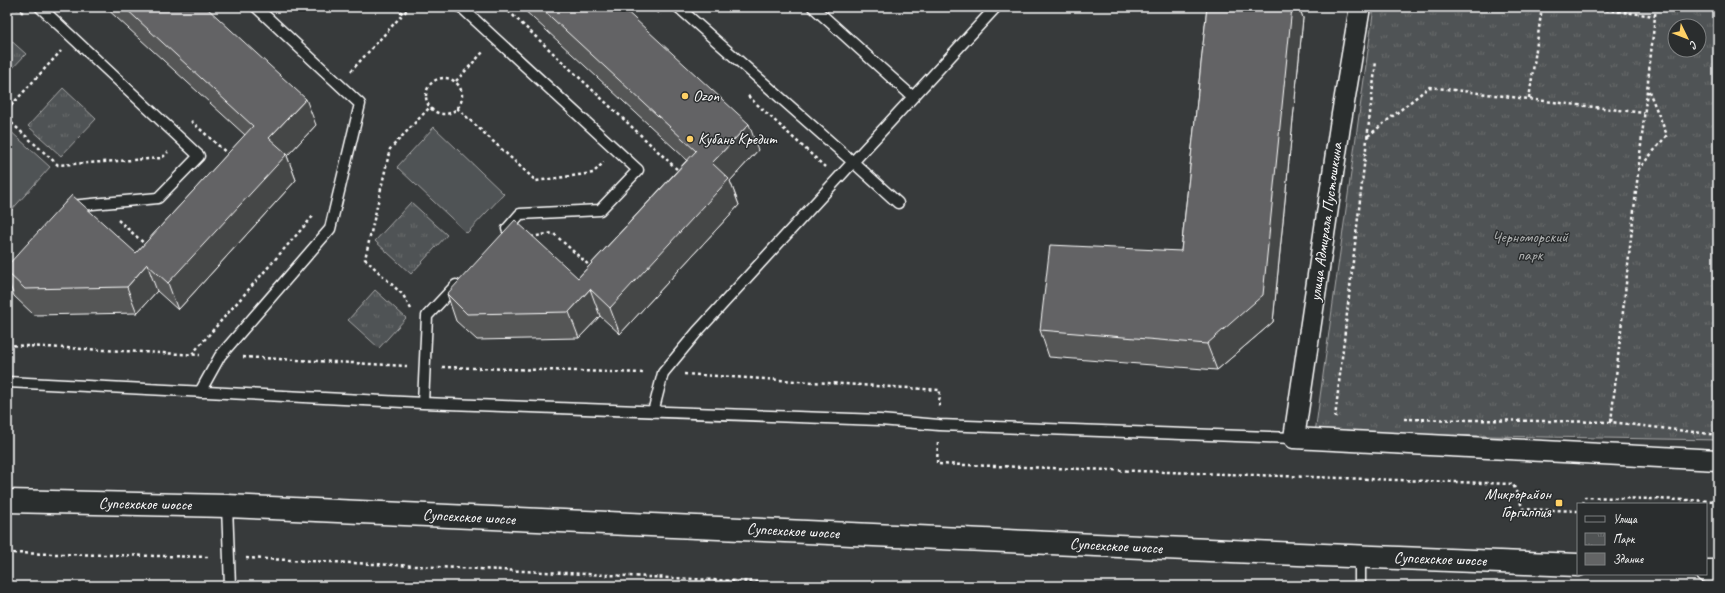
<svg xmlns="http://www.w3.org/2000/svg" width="1725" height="593" viewBox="0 0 1725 593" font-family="Caveat,sans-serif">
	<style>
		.park { fill: url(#park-tufts); stroke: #a8a9aa; fill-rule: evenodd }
		.pitch { fill: #505354; stroke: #a8a9aa }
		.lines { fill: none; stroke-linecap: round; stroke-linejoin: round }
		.lane-casing { stroke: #fff; stroke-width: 13 }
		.street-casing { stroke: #fff; stroke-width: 23 }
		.secondary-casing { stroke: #fff; stroke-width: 25 }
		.path { stroke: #fff; stroke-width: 2.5; stroke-dasharray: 3 3; stroke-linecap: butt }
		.lane { stroke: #2a2d2e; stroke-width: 10 }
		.street { stroke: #2a2d2e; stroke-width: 20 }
		.secondary { stroke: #2a2d2e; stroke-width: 22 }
		.wall { fill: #555657; stroke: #fff }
		.shaded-wall { fill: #454647; stroke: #fff }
		.building { fill: #636465; stroke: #fff }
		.poi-dot { fill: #ffd166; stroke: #2a2d2e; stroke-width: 1.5 }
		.labels { text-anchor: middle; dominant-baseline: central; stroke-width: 3; stroke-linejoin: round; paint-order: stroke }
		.poi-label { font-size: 16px; fill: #fff; stroke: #2a2d2e; text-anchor: start }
		.street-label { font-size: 16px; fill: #fff; stroke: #2a2d2e }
		.park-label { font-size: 16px; fill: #b0b2b2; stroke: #2a2d2e }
	</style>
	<defs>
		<pattern id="park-tufts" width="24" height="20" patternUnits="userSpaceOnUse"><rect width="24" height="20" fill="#505354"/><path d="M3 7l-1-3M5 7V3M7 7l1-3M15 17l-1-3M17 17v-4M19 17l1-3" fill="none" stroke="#6a6d6e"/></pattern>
	</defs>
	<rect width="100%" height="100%" fill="#373a3b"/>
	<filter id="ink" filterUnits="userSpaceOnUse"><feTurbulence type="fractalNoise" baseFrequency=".025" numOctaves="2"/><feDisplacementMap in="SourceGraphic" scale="8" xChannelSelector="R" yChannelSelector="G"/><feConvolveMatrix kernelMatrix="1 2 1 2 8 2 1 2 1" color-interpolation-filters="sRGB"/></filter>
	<g filter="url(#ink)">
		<!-- park -->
		<path class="park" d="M1374 7H1718V440L1315 433ZM1675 26H1699V50H1675Z
			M7 37 26 54 7 74Z
			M63 88 96 119 61 156 28 126Z
			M411 202 447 235 411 274 375 241Z
			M375 290 406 318 379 348 348 320Z"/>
		<!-- pitch -->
		<path class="pitch" d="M434 127 504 194 467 233 397 167Z
			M8 129 50 167 9 213 7 212V130Z"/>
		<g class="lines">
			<!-- lane casing -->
			<g class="lane-casing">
				<path id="lane" d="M40 7 199 156 158 198 70 206
					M461 7 638 170 600 210 520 214 507 229
					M813 7 913 97
					M898 203 853 162 996 7
					M7 382 423 403 880 420 939 425 1294 438
					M200 392 220 356 330 229 360 104 256 7
					M423 403 427 316 456 285
					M653 412 663 373 697 332 853 162 678 7
					M227 506 230 586
					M1360 586V556"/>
			</g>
			<!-- street casing -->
			<g class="street-casing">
				<path id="street" d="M1360 7 1340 126 1294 438 1718 460"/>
			</g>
			<!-- secondary casing -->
			<g class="secondary-casing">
				<path id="secondary" d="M7 501 227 506 1298 554 1578 565
					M1706 571H1718"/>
			</g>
			<!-- path -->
			<path class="path" d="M16 7 23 13
				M396 7 403 14 410 7
				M504 7 680 172
				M652 7 661 15
				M1582 7 1655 16
				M1656 7 1611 422 1718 435
				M351 71 403 14
				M426 96a18 18 0 1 1 36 0a18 18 0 1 1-36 0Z
				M456 81 484 51
				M748 96 825 167
				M1529 99 1542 7
				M457 108 536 181 593 173 604 162
				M7 110 61 51
				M7 119 58 165 162 158 168 152
				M191 121 229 155
				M7 127 11 123
				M1368 136 1429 87 1644 113
				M1638 170 1667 135 1648 89
				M118 220 146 245
				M531 237 553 233 591 267
				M7 291 12 285
				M411 309 403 295 365 259 390 149 430 107
				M7 345 200 355
				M192 354 314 215
				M243 357 407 366
				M442 367 645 373
				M684 374 940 390 939 407
				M1335 418 1376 61
				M1404 419 1611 422
				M938 442 937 464 1513 484 1523 509 1578 511
				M1583 504 1585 497 1718 501
				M7 553 211 557
				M246 558 841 586"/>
			<!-- lane -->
			<use href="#lane" class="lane"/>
			<!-- street -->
			<use href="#street" class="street"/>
			<!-- secondary -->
			<use href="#secondary" class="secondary"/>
		</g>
		<!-- wall -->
		<path class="wall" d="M105 7H206L316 125 287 156 296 180 178 310 157 291 137 313 34 315 14 296 7 278V266L136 253 245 135Z
			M521 7H622L758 150 730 181 739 205 620 334 600 316 579 338 477 340 456 321 447 294 578 278 687 160Z
			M1207 7H1299L1303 18 1273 322 1217 370 1049 357 1040 330 1181 251Z"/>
		<!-- shaded-wall -->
		<path class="shaded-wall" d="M1292 7H1299L1303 18 1273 322 1217 370 1207 344Z
			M306 99 316 125 287 156 296 180 178 310 168 283 269 138Z
			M749 124 758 150 730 181 739 205 620 334 610 308 712 163Z
			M147 264 157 291 137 313 127 287Z
			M590 289 600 316 579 338 569 312Z"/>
		<!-- building -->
		<path class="building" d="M124 7H206L306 99 269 138 287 154 168 283 147 264 127 287 25 289 7 272V266L72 195 136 253 253 126Z
			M540 7H622L749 124 712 163 729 179 610 308 590 289 569 312 467 314 447 294 515 220 578 278 696 151Z
			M1207 7H1292L1263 295 1207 344 1040 330 1050 245 1181 251Z"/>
	</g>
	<!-- markers -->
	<g class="poi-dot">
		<circle cx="685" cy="96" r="4"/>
		<circle cx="690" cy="139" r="4"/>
		<rect x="1555" y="499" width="8" height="8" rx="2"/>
	</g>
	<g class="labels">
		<!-- poi labels -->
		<g class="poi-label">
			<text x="693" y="96">Ozon</text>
			<text x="698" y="139">Кубань Кредит</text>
			<text x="1551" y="494" text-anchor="end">Микрорайон<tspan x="1551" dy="18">Горгиппия</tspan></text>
		</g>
		<!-- street labels -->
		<g class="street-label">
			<text transform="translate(1326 222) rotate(-82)">улица Адмирала Пустошкина</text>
			<text transform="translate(145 504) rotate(1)">Супсехское шоссе</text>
			<text transform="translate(469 517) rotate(3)">Супсехское шоссе</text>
			<text transform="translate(793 531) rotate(3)">Супсехское шоссе</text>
			<text transform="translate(1116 546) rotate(3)">Супсехское шоссе</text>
			<text transform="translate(1440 559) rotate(2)">Супсехское шоссе</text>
		</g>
		<!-- park labels -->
		<g class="park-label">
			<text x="1530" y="237">Черноморский<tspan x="1530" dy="18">парк</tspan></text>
		</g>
	</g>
	<!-- margin -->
	<rect width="1725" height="593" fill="none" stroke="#2a2d2e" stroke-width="24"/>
	<rect x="12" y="12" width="1701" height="569" fill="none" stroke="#fff" stroke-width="1.5" filter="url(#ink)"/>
	<!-- legend -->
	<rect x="1577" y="503" width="130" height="72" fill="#2a2d2e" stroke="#7f8182"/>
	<rect x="1585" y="516" width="20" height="6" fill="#2a2d2e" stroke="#7f8182"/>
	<text x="1613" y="523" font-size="12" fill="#ffffff">Улица</text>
	<rect x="1585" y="533" width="20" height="12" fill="url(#park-tufts)" stroke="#7f8182"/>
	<text x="1613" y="543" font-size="12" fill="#ffffff">Парк</text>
	<rect x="1585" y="553" width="20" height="12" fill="#636465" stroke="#7f8182"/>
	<text x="1613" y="563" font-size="12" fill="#ffffff">Здание</text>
	<!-- north arrow -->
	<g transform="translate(1687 38) rotate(133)"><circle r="19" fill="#2a2d2e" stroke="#7f8182"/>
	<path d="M0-3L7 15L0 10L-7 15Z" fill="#ffd166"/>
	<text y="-6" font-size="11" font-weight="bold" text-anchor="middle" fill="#ffffff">С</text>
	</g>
</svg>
